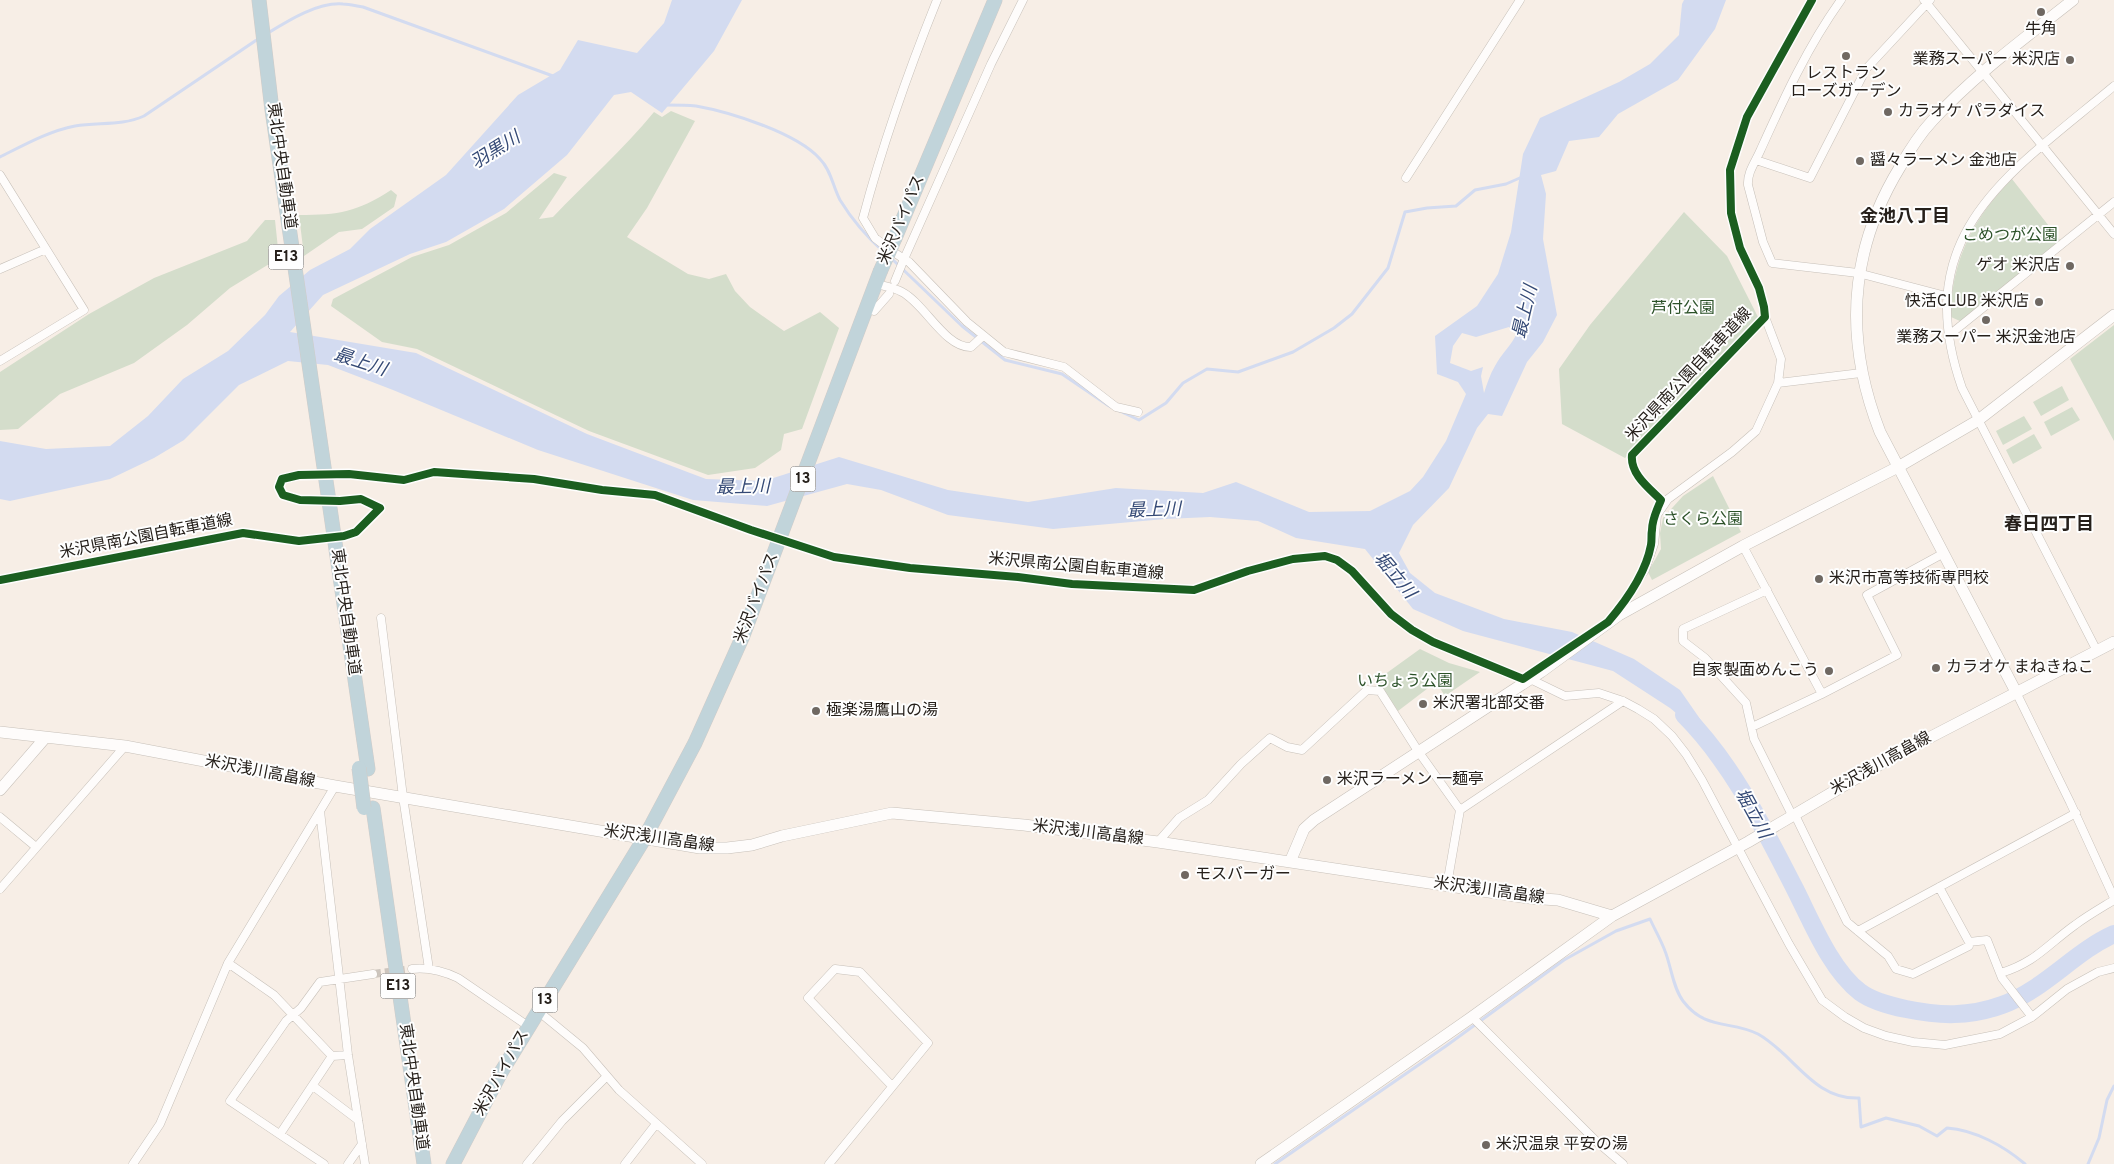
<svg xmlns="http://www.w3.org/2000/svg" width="2114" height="1164" viewBox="0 0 2114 1164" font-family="Overpass,'Noto Sans JP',sans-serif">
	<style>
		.green { fill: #d4ddcb }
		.water { fill: #d3dbf0; fill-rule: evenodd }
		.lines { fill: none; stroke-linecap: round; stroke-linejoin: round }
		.stream { stroke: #d3dbf0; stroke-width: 3 }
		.river { stroke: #d3dbf0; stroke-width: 18 }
		.street-tunnel { stroke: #cdc5bd; stroke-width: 8; stroke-dasharray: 8 4; stroke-linecap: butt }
		.street-casing { stroke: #c7c0b9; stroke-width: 9 }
		.secondary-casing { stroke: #c7c0b9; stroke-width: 12 }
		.highway-casing { stroke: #d0ccc9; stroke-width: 15 }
		.street { stroke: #fefcfb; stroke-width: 8 }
		.secondary { stroke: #fefcfb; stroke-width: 11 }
		.highway { stroke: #c1d4da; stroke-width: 14 }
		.highway-bridge-casing { stroke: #d0ccc9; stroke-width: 15; stroke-linecap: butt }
		.highway-bridge { stroke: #c1d4da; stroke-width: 14 }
		.cycleway-casing { stroke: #fefefe; stroke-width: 11 }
		.cycleway { stroke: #1b5e20; stroke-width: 8 }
		.poi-dot { fill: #6f6862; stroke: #fefefe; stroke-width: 2 }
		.labels { text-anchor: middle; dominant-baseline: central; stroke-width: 4; stroke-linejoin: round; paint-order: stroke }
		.shield { fill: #fefefe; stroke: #67635f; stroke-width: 1 }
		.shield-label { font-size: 15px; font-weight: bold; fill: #26201b }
		.poi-label { font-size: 16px; fill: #26201b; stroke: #fefefe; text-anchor: start }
		.street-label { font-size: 16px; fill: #26201b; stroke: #fefefe }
		.park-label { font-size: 16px; fill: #2c5229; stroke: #fefefe }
		.water-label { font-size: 18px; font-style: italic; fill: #344975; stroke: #fefefe }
		.neighbourhood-label { font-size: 18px; font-weight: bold; fill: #26201b; stroke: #fefefe }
	</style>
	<rect width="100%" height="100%" fill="#f7eee6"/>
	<!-- green -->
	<path class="green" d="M671 111 695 121 647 208 627 237 688 274 709 279 726 274 735 291 750 307 784 331 820 312 839 328 802 429 784 434 781 450 755 468 708 475 589 431 417 349 382 342 331 306 333 299 412 257 449 245 506 213 554 173 567 177 539 219 553 217C586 182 623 150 654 112L662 117Z
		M2012 179 2060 240 1962 322 1951 317C1950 262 1974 217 2012 179Z
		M391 190 397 195 394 207 362 229 339 232 304 256 299 215C339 215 357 212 391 190Z
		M1684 212 1727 256 1759 319 1625 458 1562 424 1559 369 1590 325Z
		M265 220H275L279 258 230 288 187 325 134 363 60 394 18 429 0 430V372L89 314 154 278 247 241Z
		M2114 325V441L2070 359Z
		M2062 386 2069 400 2041 416 2033 402Z
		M2072 407 2080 420 2051 436 2044 422Z
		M2024 416 2032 429 2003 445 1996 431Z
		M2034 434 2042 448 2013 464 2006 450Z
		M1713 476 1741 532 1652 580 1648 572 1661 549 1660 533 1663 518 1683 496Z
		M1420 649 1449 663 1480 672 1445 696 1436 682 1398 711 1377 680Z"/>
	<!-- water -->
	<path class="water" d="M672 0H742L714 51 662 113 631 92 614 95 567 155 504 209 446 242 410 254 323 295 290 332 416 353 587 434 706 479 764 481 839 457 948 490 1028 502 1116 488 1203 493 1236 482 1309 512 1370 511 1410 491 1423 477 1446 441 1466 394 1458 382 1437 374 1435 336 1477 306 1498 274 1511 232 1523 154 1540 118 1619 82 1650 64 1679 35 1682 4 1684 0H1726L1715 29 1678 80 1618 114 1599 137 1569 141 1556 171 1541 175 1546 194 1543 239 1557 315 1543 342 1527 362 1502 416 1488 414 1477 428 1449 488 1413 525 1399 553 1410 573 1435 593 1504 619 1572 632 1634 659 1680 690 1723 752 1670 708 1613 671 1463 631 1413 609 1365 549 1296 538 1258 521 1210 517 1165 519 1053 529 948 515 881 490 847 484 767 506 693 500 538 450 393 390 328 365 288 361 239 385 184 440 154 458 110 479 10 501 0 499V441L46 449 110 446 148 416 183 379 228 351 265 315 279 296 310 270 350 249 370 229 446 175 518 95 560 70 578 40 637 53 664 23ZM1509 327 1517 333C1512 345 1501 354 1495 366 1490 374 1487 384 1484 393L1481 376 1483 367 1471 371 1450 363 1453 346 1462 333 1476 337Z"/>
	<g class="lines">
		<!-- stream -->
		<path class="stream" d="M268 33C289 20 318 2 343 4 350 4 356 6 363 7L553 76
			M666 105C676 105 686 105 696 106 730 112 797 133 820 159 831 170 833 187 840 200 851 218 868 238 884 252
			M0 157C24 145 49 131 75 126 99 122 122 126 144 116L258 39
			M891 258 962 326 1005 360 1062 374 1109 406 1139 420 1166 403 1183 383 1207 369 1238 372 1293 352 1334 328 1352 314 1388 268 1405 212 1427 208 1456 206 1475 190 1506 184 1522 177
			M1275 1164 1446 1046 1564 960 1616 931 1650 919C1655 930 1661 940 1665 951 1671 966 1673 988 1683 1001 1706 1031 1730 1020 1758 1034 1794 1054 1813 1100 1859 1098L1861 1127 1886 1118 1919 1126 1937 1136 1947 1128C1975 1130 2004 1146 2025 1164
			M2088 1164 2099 1138 2107 1100 2114 1086"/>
		<!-- river -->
		<path class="river" d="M1684 715C1732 763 1763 827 1794 887 1811 920 1830 969 1860 992 1872 1001 1891 1006 1906 1009 1940 1016 1969 1017 2002 1005 2044 990 2074 952 2114 934"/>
		<!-- street-tunnel -->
		<path class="street-tunnel" d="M373 974 412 969"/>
		<!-- street casing -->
		<g class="street-casing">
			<path id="street" d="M1023 0 991 64 904 259 909 262 967 322 1004 352 1064 367 1116 407 1138 412
				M1841 0C1808 46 1784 98 1761 149 1756 161 1747 172 1748 185L1763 242 1772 263 1858 273 1946 296
				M1924 0 2114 234
				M1756 160 1810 178 1866 69 1930 0
				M0 175 84 310 0 361
				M1406 178 1520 0
				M884 245 875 238 863 218C883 143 908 72 937 0
				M895 253 904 259 895 281
				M0 269 46 249
				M876 284C884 286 895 288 902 292 925 304 945 348 971 347L983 336
				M867 309 874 311 889 294
				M1948 336 2114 202
				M1778 383 1861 373
				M1743 546 1822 694
				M1767 590 1683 629V641L1705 658 1746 703 1754 739 1792 815
				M1619 615 1616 612 1645 570 1654 544 1657 515 1668 499 1732 452 1756 431 1778 383 1781 359 1765 317
				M381 618 403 797 429 969
				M2097 651 1962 388C1908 233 2009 174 2114 86
				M1530 679 1565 696 1599 693 1623 701 1638 709 1654 719 1672 736 1686 754 1702 780 1789 944 1822 1000 1845 1017 1864 1028 1886 1036 1913 1042 1945 1045 2000 1034 2032 1017 2067 989 2098 972 2114 968
				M2016 692 2070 802 2114 898
				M1752 727 1822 694 1897 655 1867 595 1944 553
				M335 786 320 811 348 1055 365 1164
				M1460 810 1623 701
				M1794 813 1847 922 1888 956 1896 969 1913 974 1969 946V942
				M0 817 36 847
				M1158 842 1179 818 1208 800 1241 764 1270 738 1287 747 1302 750 1367 690 1380 691 1418 751 1460 810 1447 885
				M1939 887 1969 942 1987 940 2002 978 2032 1017
				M0 889 125 746
				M1858 931 2076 813
				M228 963 274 995 332 1056
				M412 969C429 967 443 971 458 978L528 1026
				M2001 973C2036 962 2047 945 2075 925 2087 916 2101 908 2114 900
				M538 1011 583 1048 619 1090 702 1164
				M1472 1017 1596 1141 1623 1164
				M313 1086 358 1120
				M280 1134 332 1056 348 1055
				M133 1164 160 1124 228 963 320 811
				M324 1164 230 1101 286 1021 301 1008 320 982 373 974
				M348 1164 362 1144
				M527 1164 562 1121 607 1076
				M625 1164 656 1124
				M829 1164 928 1043 860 972 835 969 808 998 892 1086"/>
		</g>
		<!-- secondary casing -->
		<g class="secondary-casing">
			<path id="secondary" d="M2016 692 1880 432C1844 340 1848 252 1900 167 1909 151 1919 135 1932 121 1974 75 2025 38 2073 0
				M0 732 125 746 335 786 700 848H727L752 845 782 836 892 813 1024 825 1158 842 1528 898 1558 900 1612 916
				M0 790 45 738
				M1290 862 1304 829 1314 820 1541 672 1619 615 1743 546 1898 467 1977 421 2114 315
				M1261 1164 1472 1017 1612 916 1748 842 1896 755 2114 642"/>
		</g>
		<!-- highway casing -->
		<g class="highway-casing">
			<path id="highway" d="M259 0 272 110 368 769
				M895 238 995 0
				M373 808 424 1164
				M453 1164 500 1074 644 839 695 743 742 638 880 272"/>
		</g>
		<!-- street -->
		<use href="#street" class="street"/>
		<!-- secondary -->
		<use href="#secondary" class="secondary"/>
		<!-- highway -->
		<use href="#highway" class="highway"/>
		<!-- highway-bridge casing -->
		<g class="highway-bridge-casing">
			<path id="highway-bridge" d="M880 272 895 238
				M359 768 364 808"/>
		</g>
		<!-- highway-bridge -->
		<use href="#highway-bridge" class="highway-bridge"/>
		<!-- cycleway casing -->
		<g class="cycleway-casing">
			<path id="cycleway" d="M0 580 243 533 299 541 344 536 356 532 380 508 361 499 340 501 300 500 283 495 279 487 282 479 299 475 349 474 404 480 434 472 534 479 602 490 655 495 751 530 834 557 910 568 1018 577 1072 584 1194 590 1248 571 1293 559 1325 556 1337 560 1352 571 1391 614 1412 630 1433 642 1523 679 1608 622C1626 601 1646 572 1651 545 1652 540 1651 535 1652 530 1652 519 1657 510 1661 500 1649 488 1630 474 1632 455L1765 317 1764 307 1759 288 1740 248 1731 213 1730 170 1747 117 1812 0"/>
		</g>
		<!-- cycleway -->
		<use href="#cycleway" class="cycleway"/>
	</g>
	<!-- markers -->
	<g class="poi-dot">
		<circle cx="2041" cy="12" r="5"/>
		<circle cx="1846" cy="56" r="5"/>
		<circle cx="2070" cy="60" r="5"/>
		<circle cx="1888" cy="112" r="5"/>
		<circle cx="1860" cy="161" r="5"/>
		<circle cx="2070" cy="266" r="5"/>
		<circle cx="2039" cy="302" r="5"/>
		<circle cx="1986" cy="320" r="5"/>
		<circle cx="1819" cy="579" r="5"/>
		<circle cx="1936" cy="668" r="5"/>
		<circle cx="1829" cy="671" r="5"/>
		<circle cx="1423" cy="704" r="5"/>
		<circle cx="816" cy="711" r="5"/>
		<circle cx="1327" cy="780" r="5"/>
		<circle cx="1185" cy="875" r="5"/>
		<circle cx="1486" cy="1145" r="5"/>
	</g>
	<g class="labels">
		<!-- shield labels -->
		<g class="shield">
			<rect x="268.5" y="244.5" width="35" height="25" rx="4"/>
			<rect x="790.5" y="466.5" width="25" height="25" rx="4"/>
			<rect x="380.5" y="973.5" width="35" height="25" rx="4"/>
			<rect x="532.5" y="987.5" width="25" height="25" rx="4"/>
		</g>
		<g class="shield-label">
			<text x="286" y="257">E13</text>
			<text x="803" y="479">13</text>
			<text x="398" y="986">E13</text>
			<text x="545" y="1000">13</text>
		</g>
		<!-- poi labels -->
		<g class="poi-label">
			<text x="2041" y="30" text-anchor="middle">牛角</text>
			<text x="2060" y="60" text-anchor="end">業務スーパー 米沢店</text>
			<text x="1846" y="74" text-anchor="middle">レストラン<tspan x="1846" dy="18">ローズガーデン</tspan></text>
			<text x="1898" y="112">カラオケ パラダイス</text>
			<text x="1870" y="161">醤々ラーメン 金池店</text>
			<text x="2060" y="266" text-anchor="end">ゲオ 米沢店</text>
			<text x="2029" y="302" text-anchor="end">快活CLUB 米沢店</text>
			<text x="1986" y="338" text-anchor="middle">業務スーパー 米沢金池店</text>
			<text x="1829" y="579">米沢市高等技術専門校</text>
			<text x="1946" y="668">カラオケ まねきねこ</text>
			<text x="1819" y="671" text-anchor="end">自家製面めんこう</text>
			<text x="1433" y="704">米沢署北部交番</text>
			<text x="826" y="711">極楽湯鷹山の湯</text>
			<text x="1337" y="780">米沢ラーメン 一麺亭</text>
			<text x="1195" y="875">モスバーガー</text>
			<text x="1496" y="1145">米沢温泉 平安の湯</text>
		</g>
		<!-- street labels -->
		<g class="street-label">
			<text transform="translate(281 166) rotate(82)">東北中央自動車道</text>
			<text transform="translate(902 220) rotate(-67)">米沢バイパス</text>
			<text transform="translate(1689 375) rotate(-47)">米沢県南公園自転車道線</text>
			<text transform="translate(146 537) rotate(-11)">米沢県南公園自転車道線</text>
			<text transform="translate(1076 567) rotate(5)">米沢県南公園自転車道線</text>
			<text transform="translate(757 598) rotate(-69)">米沢バイパス</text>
			<text transform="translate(345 612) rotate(82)">東北中央自動車道</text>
			<text transform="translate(1881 764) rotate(-29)">米沢浅川高畠線</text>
			<text transform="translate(260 772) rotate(11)">米沢浅川高畠線</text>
			<text transform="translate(1088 833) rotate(7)">米沢浅川高畠線</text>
			<text transform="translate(659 839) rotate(8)">米沢浅川高畠線</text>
			<text transform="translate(1489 891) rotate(8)">米沢浅川高畠線</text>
			<text transform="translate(502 1073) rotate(-61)">米沢バイパス</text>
			<text transform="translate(413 1087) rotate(82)">東北中央自動車道</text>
		</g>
		<!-- park labels -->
		<g class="park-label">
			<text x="2010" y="236">こめつが公園</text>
			<text x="1683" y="309">芦付公園</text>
			<text x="1703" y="520">さくら公園</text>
			<text x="1405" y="682">いちょう公園</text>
		</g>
		<!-- water labels -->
		<g class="water-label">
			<text transform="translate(496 151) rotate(-32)">羽黒川</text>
			<text transform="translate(1526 312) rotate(-77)">最上川</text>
			<text transform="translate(360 363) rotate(18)">最上川</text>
			<text transform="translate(743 488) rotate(-1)">最上川</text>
			<text transform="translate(1154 511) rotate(-2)">最上川</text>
			<text transform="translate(1394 576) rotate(50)">堀立川</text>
			<text transform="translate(1752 814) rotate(61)">堀立川</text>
		</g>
		<!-- neighbourhood labels -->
		<g class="neighbourhood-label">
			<text x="1905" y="217">金池八丁目</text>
			<text x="2049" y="525">春日四丁目</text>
		</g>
	</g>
</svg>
